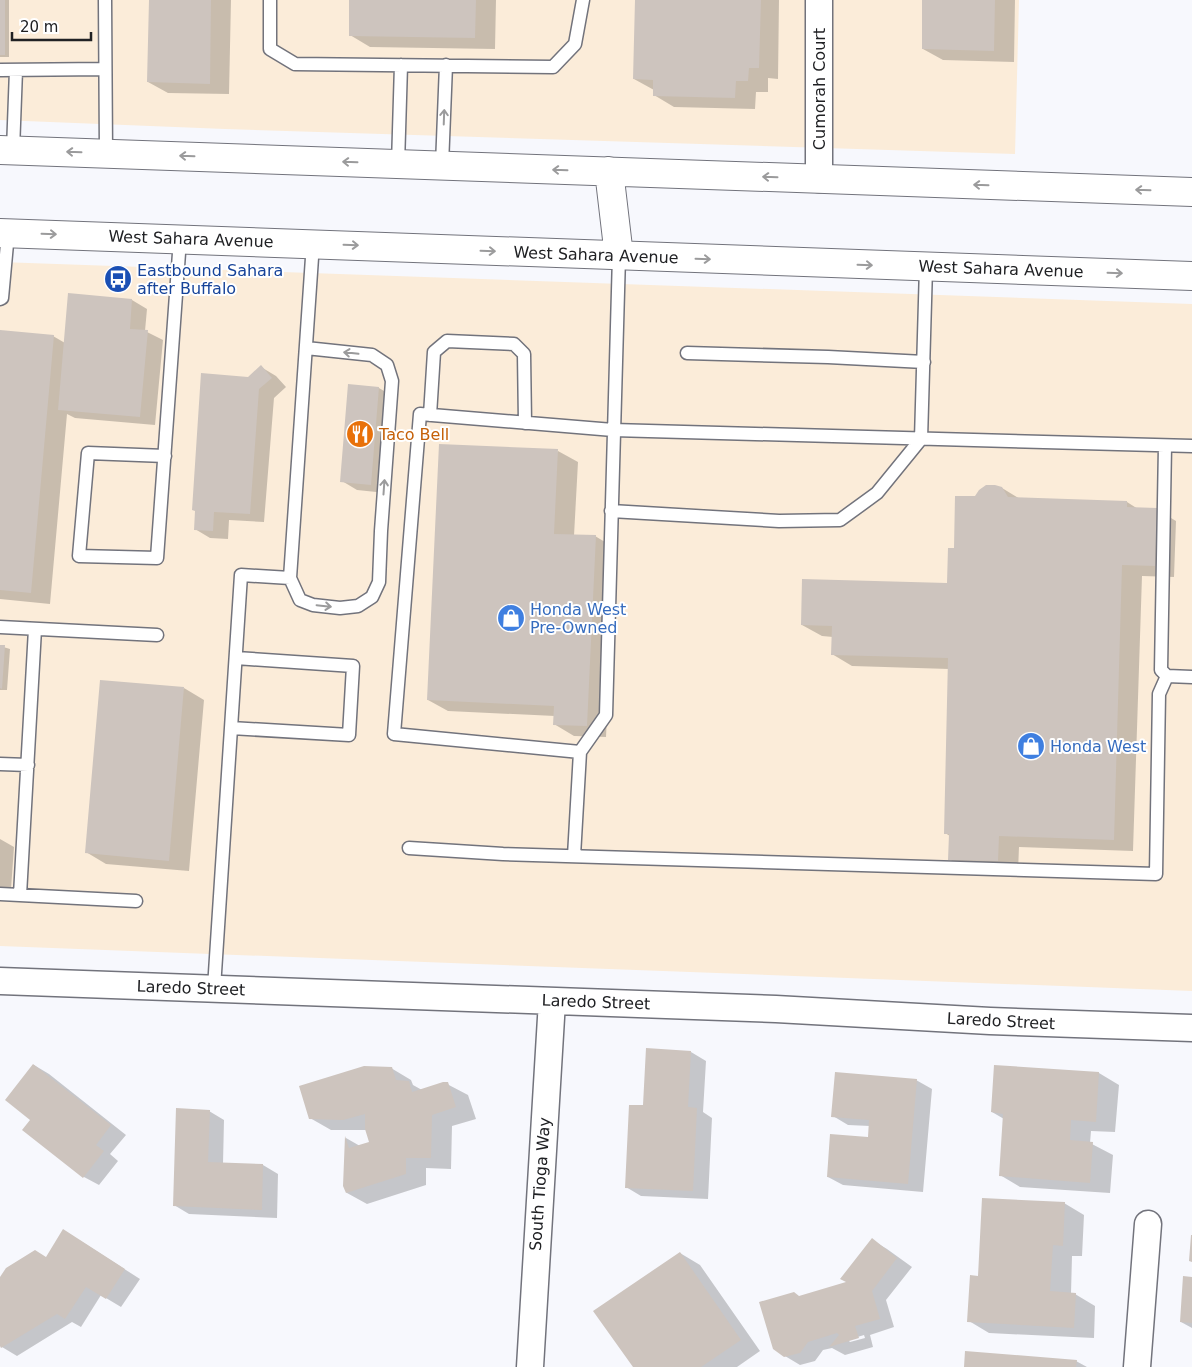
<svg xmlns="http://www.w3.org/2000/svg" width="1192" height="1367" viewBox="0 0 1192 1367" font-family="'DejaVu Sans',sans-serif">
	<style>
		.commercial { fill: #fbecd9 }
		.shadow { fill: #0003; fill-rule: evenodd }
		.building { fill: #cdc4be }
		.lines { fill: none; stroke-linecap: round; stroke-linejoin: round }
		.service-casing { stroke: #72737c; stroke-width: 15 }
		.minor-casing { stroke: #72737c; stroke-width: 29 }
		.primary-casing { stroke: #72737c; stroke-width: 30 }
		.service { stroke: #fff; stroke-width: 12 }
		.minor { stroke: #fff; stroke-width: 26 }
		.primary { stroke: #fff; stroke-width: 28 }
		.oneway { stroke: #9b9b9c }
		.labels { text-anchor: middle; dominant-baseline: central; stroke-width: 4; stroke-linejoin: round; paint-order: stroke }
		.street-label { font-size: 16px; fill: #202124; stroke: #fff }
		.transit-label { font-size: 16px; fill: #164399; stroke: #fff; text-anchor: start }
		.food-label { font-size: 16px; fill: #c56008; stroke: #fff; text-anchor: start }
		.shop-label { font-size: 16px; fill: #366cbe; stroke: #fff; text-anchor: start }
	</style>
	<rect width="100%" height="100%" fill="#f7f8fd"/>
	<!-- commercial -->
	<path class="commercial" d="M0 0H1019L1015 154 225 129 0 120Z
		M0 262 1192 304V991L0 946Z"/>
	<!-- shadow -->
	<path class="shadow" d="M0 0H9V57H0Z
		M150 0H231L229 94 168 93 148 82Z
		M351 0H496L495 49 370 47 350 35Z
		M636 0H779L778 79 768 78V92H756L755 109 674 107 654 95V90L634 79Z
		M924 0H1015L1014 62 943 60 923 49Z
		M132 300 147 309 145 331 163 340 155 425 75 418 67 414 50 604 0 599V332L53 336 65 343Z
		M261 367 276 376 286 387 274 398 264 522 229 520 228 539 210 538 195 529 249 378Z
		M349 385 379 388 394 397 386 493 357 490 342 481Z
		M558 451 578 462 574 536H595L615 548 606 737 574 736 554 724 555 716 448 711 428 700Z
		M1002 488 1020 499 1127 502 1138 509H1156L1176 521 1174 577 1142 576 1133 851 1019 847 1018 872 969 871 949 859 950 836 945 833 949 669 852 666 832 654 833 637 822 636 802 625 948 584 955 549 976 498Z
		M0 646 10 649 7 690H0Z
		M184 688 204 700 189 871 106 864 86 852Z
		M0 839 14 847 11 889 0 888Z
		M691 1052 706 1061 703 1112 712 1118 708 1199 641 1196 626 1187 644 1106Z
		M34 1065 49 1074 126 1135 110 1154 118 1161 99 1185 84 1177 32 1120Z
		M391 1068 411 1080 413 1085 422 1090 447 1084 468 1095 476 1119 452 1126 451 1169 426 1168V1185L367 1204 347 1193 345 1186 346 1138 360 1146 371 1143 367 1130H331L310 1118Z
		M1099 1073 1119 1085 1115 1132 1091 1131 1090 1143 1113 1155 1110 1193 1020 1187 1000 1175 1004 1119 992 1112Z
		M916 1080 932 1089 923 1192 843 1185 828 1177 869 1138 870 1126 848 1125 833 1116Z
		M209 1111 224 1120 223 1164 263 1165 278 1174 277 1218 189 1214 174 1205Z
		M1064 1203 1084 1215 1082 1256H1072L1071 1294H1075L1095 1306 1094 1338 989 1333 969 1321 980 1277Z
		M79 1240 140 1279 121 1307 101 1295 81 1327 72 1322 17 1356 2 1347 0 1343V1279L46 1258Z
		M872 1240 887 1249 912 1267 886 1300 894 1327 870 1335 873 1347 845 1355 832 1348 823 1350 815 1361 800 1365 785 1356 800 1297 848 1283ZM864 1335 865 1338 850 1342 848 1340Z
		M680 1253 700 1265 760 1351 737 1367H634Z
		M1192 1278V1328L1181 1322Z
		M1076 1361 1087 1367H965Z"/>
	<!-- building -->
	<path class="building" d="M0 0H5V55H0Z
		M149 0H211L210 84 147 82Z
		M349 0H476L475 38 349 36Z
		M635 0H761L759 68H749L748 81H736L735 98 653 96V80L633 79Z
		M922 0H995L994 51 922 49Z
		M68 293 132 299 130 329 148 330 140 417 58 410Z
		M0 330 54 335 31 593 0 590Z
		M261 365 272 378 259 389 250 514 214 512 213 531 194 530 195 511 192 510 201 373 248 377Z
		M348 384 379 387 371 485 340 482Z
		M439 444 558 449 554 534 596 535 587 726 553 725 554 706 427 700Z
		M986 485H995L1002 487 1008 497 1127 501V507L1157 508 1155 566 1122 565 1114 840 999 836 998 861 948 860 949 834H944L948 658 831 655 832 626 801 625 802 579 947 583 948 548H954L955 496H975L979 490Z
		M0 645H5L2 689 0 688Z
		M100 680 184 687 169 861 85 853Z
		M646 1048 691 1051 688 1107 697 1108 693 1191 625 1188 629 1105H643Z
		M33 1064 111 1125 96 1145 104 1151 83 1178 22 1130 30 1120 5 1100Z
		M994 1065 1099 1072 1096 1122 1071 1120 1070 1140 1093 1142 1090 1183 999 1176 1003 1114 991 1112Z
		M364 1066 392 1067 396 1080 409 1081 412 1092 443 1082H448L456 1107 432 1115 431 1158H406V1174L346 1193 343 1186 345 1136 349 1148 369 1142 365 1129V1114L343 1120 309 1119 299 1086Z
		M835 1072 917 1079 908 1184 827 1177 830 1134 868 1137 869 1120 831 1117Z
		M176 1108 210 1110 208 1162 263 1164 262 1210 173 1206Z
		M982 1198 1065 1202 1063 1246 1053 1245 1050 1291 1076 1293 1074 1328 967 1322 970 1275 978 1276Z
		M63 1229 125 1269 106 1299 86 1287 65 1319 57 1314 1 1348 0 1346V1277L6 1268 35 1250 46 1257Z
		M1191 1235H1192V1262L1189 1261Z
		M872 1238 897 1258 872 1291 880 1319 855 1326 859 1338 829 1347 839 1335 837 1333 808 1342 800 1353 784 1357 773 1349 759 1302 794 1292 799 1296 846 1282 840 1279Z
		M680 1252 741 1340 701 1367H633L593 1311Z
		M1183 1276 1192 1277V1323L1180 1322Z
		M965 1351 1077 1360 1076 1367H964Z"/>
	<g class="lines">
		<!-- service casing -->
		<g class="service-casing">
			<path id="service" d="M105 0 106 153
				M270 0V49L295 64 553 67 575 44 583 0
				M0 70 105 69
				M13 150 16 70
				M398 164 401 65
				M442 165 446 65
				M0 299 2 298 8 233
				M687 353 828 357 924 362
				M430 415 434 352 447 341 514 344 524 354 525 423
				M1165 446 1161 670 1167 676 1192 677
				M165 456 88 453 79 556 157 558 180 239
				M611 511 779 521 840 520 877 493 921 439 926 267
				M290 578 300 600 313 605 340 608 358 606 372 597 379 582 381 531 392 381 387 365 372 355 306 348
				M0 627 157 635
				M231 728 349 735 353 666 236 658
				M580 752 394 734 420 414 613 430 1192 446
				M0 764 28 765
				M409 848 503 854 1156 874 1159 694 1167 676
				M574 856 580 752 606 715 619 256
				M0 894 136 901
				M20 895 35 629
				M214 988 241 575 290 578 313 243"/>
		</g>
		<!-- minor casing -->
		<g class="minor-casing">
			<path id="minor" d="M819 179V0
				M0 981 776 1009 990 1021 1192 1028
				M530 1367 552 1001
				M1137 1367 1148 1224"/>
		</g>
		<!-- primary casing -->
		<g class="primary-casing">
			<path id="primary" d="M0 150 1192 192
				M609 171 619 256
				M0 233 1192 276"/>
		</g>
		<!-- service -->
		<use href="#service" class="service"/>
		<!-- minor -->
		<use href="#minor" class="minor"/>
		<!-- primary -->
		<use href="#primary" class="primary"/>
	</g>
	<!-- one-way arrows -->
	<defs><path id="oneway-shaft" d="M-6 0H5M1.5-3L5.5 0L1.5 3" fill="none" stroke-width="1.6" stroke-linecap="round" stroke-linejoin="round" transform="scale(1.25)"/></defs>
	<g class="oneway">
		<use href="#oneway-shaft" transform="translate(444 117) rotate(-88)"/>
		<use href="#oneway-shaft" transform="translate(74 152) rotate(-178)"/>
		<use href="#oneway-shaft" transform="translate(187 156) rotate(-178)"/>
		<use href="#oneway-shaft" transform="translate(350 162) rotate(-178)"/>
		<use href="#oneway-shaft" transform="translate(560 170) rotate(-178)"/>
		<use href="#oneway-shaft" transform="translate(770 177) rotate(-178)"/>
		<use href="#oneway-shaft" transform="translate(981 185) rotate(-178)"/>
		<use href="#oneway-shaft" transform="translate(1143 190) rotate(-178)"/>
		<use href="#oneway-shaft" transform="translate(49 234) rotate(2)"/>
		<use href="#oneway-shaft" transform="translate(351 245) rotate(2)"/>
		<use href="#oneway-shaft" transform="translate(488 251) rotate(2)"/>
		<use href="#oneway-shaft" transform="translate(703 259) rotate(2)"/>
		<use href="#oneway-shaft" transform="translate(865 265) rotate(2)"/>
		<use href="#oneway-shaft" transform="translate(1115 273) rotate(2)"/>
		<use href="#oneway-shaft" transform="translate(351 353) rotate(-174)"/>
		<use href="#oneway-shaft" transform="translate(384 487) rotate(-86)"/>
		<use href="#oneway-shaft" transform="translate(324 606) rotate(6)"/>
	</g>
	<!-- icons -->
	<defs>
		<g id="bus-disc" transform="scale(1.4375)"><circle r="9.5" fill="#1a4fb4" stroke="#fff"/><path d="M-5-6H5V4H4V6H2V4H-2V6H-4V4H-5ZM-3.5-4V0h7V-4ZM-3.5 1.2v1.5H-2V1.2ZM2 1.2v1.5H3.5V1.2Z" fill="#fff"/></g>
		<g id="restaurant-disc" transform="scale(1.4375)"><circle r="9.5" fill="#e8710a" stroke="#fff"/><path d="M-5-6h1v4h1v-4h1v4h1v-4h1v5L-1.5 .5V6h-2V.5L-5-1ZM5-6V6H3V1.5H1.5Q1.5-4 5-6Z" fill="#fff"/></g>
		<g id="shop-disc" transform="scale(1.4375)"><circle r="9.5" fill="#3f7fe0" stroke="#fff"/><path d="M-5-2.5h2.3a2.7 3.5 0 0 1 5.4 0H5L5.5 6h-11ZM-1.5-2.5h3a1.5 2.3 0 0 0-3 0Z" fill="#fff"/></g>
	</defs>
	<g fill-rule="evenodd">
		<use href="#bus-disc" x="118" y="279"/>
		<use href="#restaurant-disc" x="360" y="434"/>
		<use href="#shop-disc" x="511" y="618"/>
		<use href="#shop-disc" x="1031" y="746"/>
	</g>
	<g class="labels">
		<!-- street labels -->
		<g class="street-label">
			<text transform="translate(819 89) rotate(-90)">Cumorah Court</text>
			<text transform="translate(191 239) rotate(2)">West Sahara Avenue</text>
			<text transform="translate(596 255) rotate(2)">West Sahara Avenue</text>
			<text transform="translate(1001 269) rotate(2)">West Sahara Avenue</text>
			<text transform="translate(191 988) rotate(2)">Laredo Street</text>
			<text transform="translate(596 1002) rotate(2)">Laredo Street</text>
			<text transform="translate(1001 1021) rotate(3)">Laredo Street</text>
			<text transform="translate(540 1184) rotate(-86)">South Tioga Way</text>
		</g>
		<!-- transit labels -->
		<g class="transit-label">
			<text x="137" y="270">Eastbound Sahara<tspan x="137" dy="18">after Buffalo</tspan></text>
		</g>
		<!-- food labels -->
		<g class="food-label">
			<text x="379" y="434">Taco Bell</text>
		</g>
		<!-- shop labels -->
		<g class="shop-label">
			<text x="530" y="609">Honda West<tspan x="530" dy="18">Pre-Owned</tspan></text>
			<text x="1050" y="746">Honda West</text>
		</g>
	</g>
	<!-- scale -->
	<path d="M12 32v8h79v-8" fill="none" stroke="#202124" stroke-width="2.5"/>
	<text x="20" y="32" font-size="15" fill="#202124" stroke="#ffffff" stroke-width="4" paint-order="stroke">20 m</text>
</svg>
